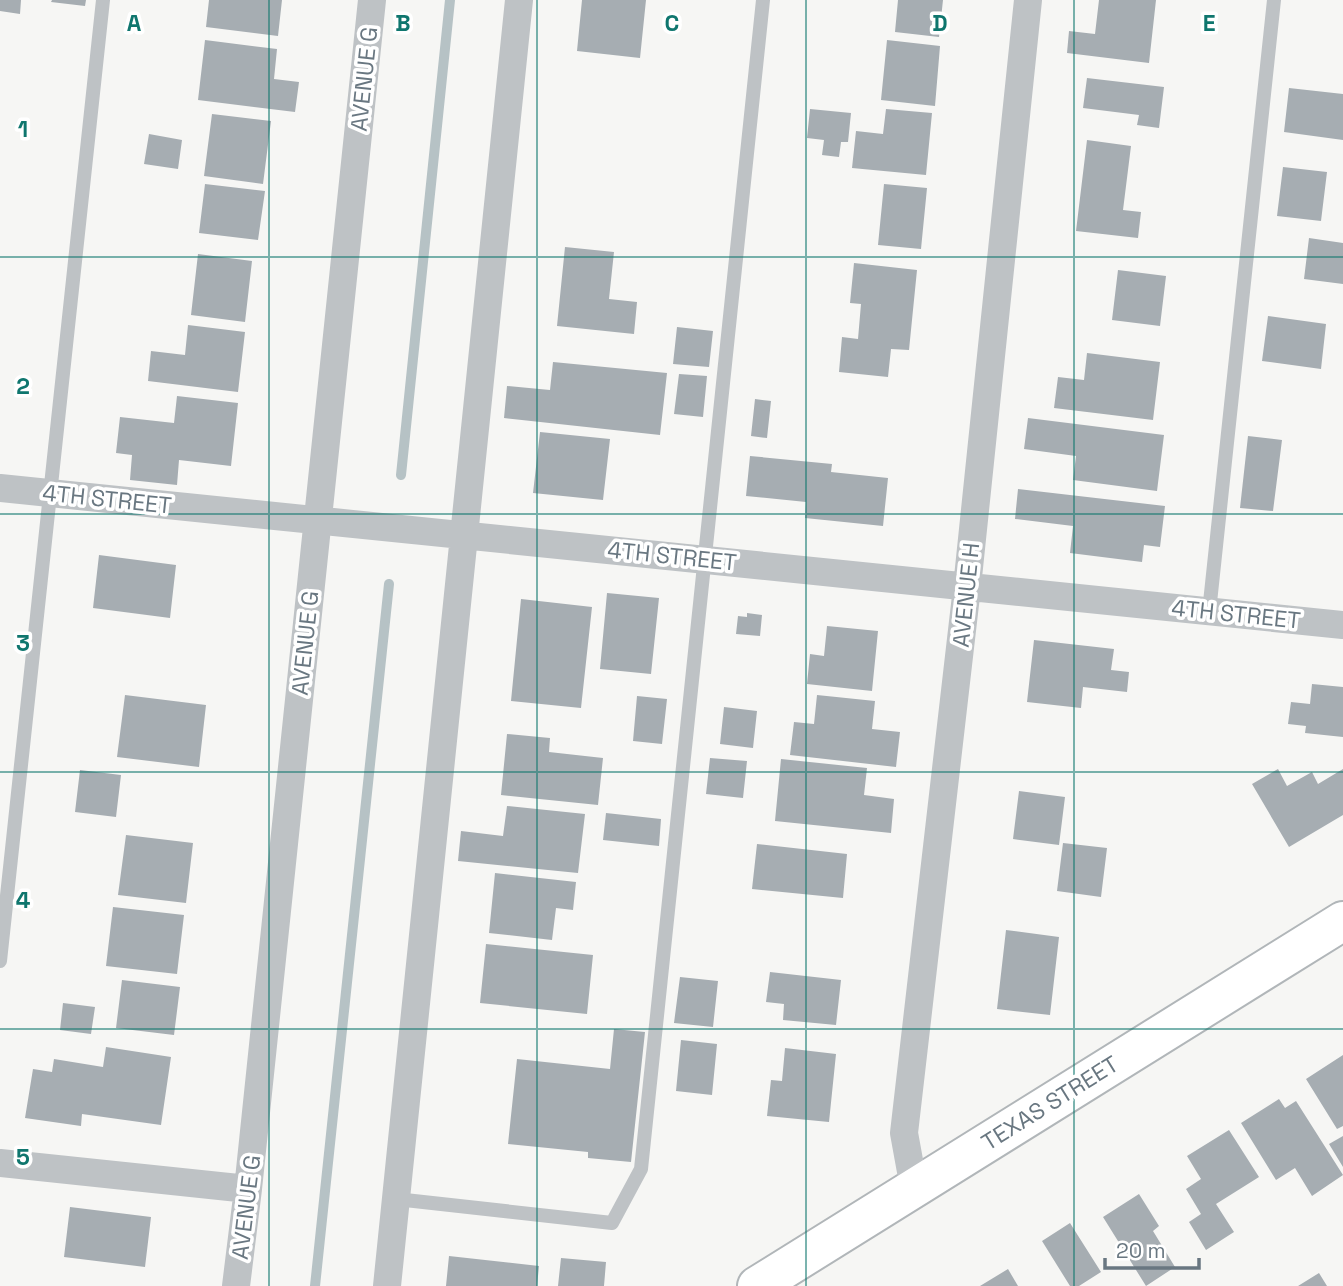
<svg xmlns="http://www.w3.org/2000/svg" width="1343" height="1286" viewBox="0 0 1343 1286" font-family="'Space Grotesk',sans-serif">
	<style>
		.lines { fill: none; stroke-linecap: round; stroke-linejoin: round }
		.stream { stroke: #b6c2c5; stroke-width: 10 }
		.building { fill: #a6adb2 }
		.secondary-casing { stroke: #b1b6b9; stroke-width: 42 }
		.lane { stroke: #bec2c5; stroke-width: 14 }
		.street { stroke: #bec2c5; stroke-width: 28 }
		.secondary { stroke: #fff; stroke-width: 38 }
		.grid { fill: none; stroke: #0f766e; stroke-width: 2; stroke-opacity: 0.55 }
		.labels { text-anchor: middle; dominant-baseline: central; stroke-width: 7; stroke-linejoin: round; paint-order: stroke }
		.street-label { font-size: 23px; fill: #697781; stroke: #fff }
		.grid-label { font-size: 23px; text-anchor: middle; font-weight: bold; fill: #0f766e; stroke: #fff; stroke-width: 7; stroke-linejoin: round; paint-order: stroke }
	</style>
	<rect width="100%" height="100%" fill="#f6f6f4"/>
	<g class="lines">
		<!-- stream -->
		<path class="stream" d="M401 475 450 0
			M315 1286 389 584"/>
	</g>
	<!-- building -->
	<path class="building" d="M0 0H21L20 14 0 11Z
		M52 0H86L85 6 51 2Z
		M209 0H282L278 36 206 27Z
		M582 0H646L640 58 577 51Z
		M898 0H943L939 37 895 32Z
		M1099 0H1156L1149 63 1067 53 1069 31 1095 34Z
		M205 40 277 49 274 79 299 82 295 112 198 100Z
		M887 40 940 46 935 106 881 100Z
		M1087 78 1164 87 1159 128 1137 125 1139 115 1083 108Z
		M1289 88 1343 94V140L1284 132Z
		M810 109 851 113 848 142H841L839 157 822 155 824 140 807 138Z
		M886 109 932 113 926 175 852 168 856 131 883 134Z
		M212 114 271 121 263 184 204 176Z
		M149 134 182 140 178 169 144 164Z
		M1087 140 1131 146 1123 210 1141 212 1138 238 1076 231Z
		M1283 167 1327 172 1321 221 1277 216Z
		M205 184 265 191 258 240 199 233Z
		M884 184 927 188 921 249 878 245Z
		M1309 238 1343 243V284L1304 279Z
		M565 247 614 252 609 299 637 302 634 334 557 326Z
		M198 254 252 261 245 322 191 315Z
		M854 263 917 270 909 350 891 349 888 377 839 372 842 337 858 339 861 304 850 303Z
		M1118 270 1166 276 1160 326 1112 320Z
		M1268 316 1326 324 1321 369 1262 361Z
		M188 325 245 332 238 392 148 381 151 351 185 355Z
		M677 327 713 331 709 367 673 364Z
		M1087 353 1160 362 1153 420 1054 408 1058 377 1084 380Z
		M553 362 667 373 660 435 504 418 507 386 550 390Z
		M679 374 707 376 703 417 674 414Z
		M177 396 238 403 231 466 179 460 177 485 130 480 132 455 116 453 120 417 174 423Z
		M755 399 771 401 767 438 751 436Z
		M1028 418 1164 435 1157 491 1073 480 1076 456 1024 449Z
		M540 432 610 439 603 500 533 493Z
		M1248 436 1282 440 1273 511 1240 508Z
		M750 456 832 464 831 472 888 478 883 526 805 518 806 502 746 496Z
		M1018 489 1165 506 1160 547 1144 545 1142 562 1070 553 1073 526 1015 519Z
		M99 555 176 565 170 618 93 608Z
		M607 593 659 598 651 674 600 669Z
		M521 599 592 607 581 708 511 701Z
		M747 613 762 615 760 636 736 634 738 616 747 617Z
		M827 626 878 631 872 691 807 684 810 654 824 656Z
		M1034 640 1114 649 1111 670 1129 672 1127 692 1083 687 1081 708 1027 702Z
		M1312 684 1343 687V737L1305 733 1306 726 1288 724 1291 702 1310 704Z
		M125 695 206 705 199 767 117 757Z
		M817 695 875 701 872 729 900 732 896 767 790 755 794 722 814 724Z
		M637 696 667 699 662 744 633 741Z
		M724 707 757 711 753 748 720 744Z
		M507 734 550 738 549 752 603 758 598 805 501 795Z
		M710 758 747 761 743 798 706 794Z
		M781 759 867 768 864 795 894 799 891 833 775 821Z
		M1278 769 1287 786 1312 772 1318 784 1343 769V815L1289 847 1252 784Z
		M80 770 121 775 116 817 75 812Z
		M1019 791 1065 797 1059 845 1013 839Z
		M507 806 585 814 578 873 458 861 461 831 503 836Z
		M606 813 661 819 659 846 603 840Z
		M126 835 193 843 186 903 118 895Z
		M1063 843 1107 848 1101 897 1057 891Z
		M757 844 847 854 843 898 752 889Z
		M495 873 576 882 573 910 556 908 552 940 489 933Z
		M113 907 184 915 177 974 106 966Z
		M1006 930 1059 937 1050 1015 997 1009Z
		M486 944 593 955 587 1014 480 1003Z
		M770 972 841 980 836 1025 783 1020 784 1004 766 1002Z
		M680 977 718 981 713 1027 674 1023Z
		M122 980 180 987 174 1035 116 1028Z
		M63 1003 95 1007 91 1034 60 1030Z
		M614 1029 645 1032 631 1162 588 1158V1152L508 1144 517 1059 610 1069Z
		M681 1040 717 1044 712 1095 676 1091Z
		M106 1047 171 1057 161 1125 82 1114 81 1126 25 1118 33 1069 52 1072 54 1059 103 1067Z
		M785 1048 836 1054 829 1122 767 1116 771 1080 782 1081Z
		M1343 1055V1126L1337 1129 1306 1079Z
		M1279 1099 1285 1108 1296 1101 1343 1175 1312 1196 1295 1168 1276 1180 1241 1123Z
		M1229 1130 1259 1177 1216 1204 1234 1232 1206 1250 1189 1222 1201 1214 1186 1189 1201 1179 1187 1156Z
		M1343 1136V1167L1329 1144Z
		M1139 1194 1159 1226 1153 1231 1175 1267 1146 1286 1103 1217Z
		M70 1207 151 1217 145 1267 64 1257Z
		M1070 1223 1101 1272 1079 1286H1070L1042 1241Z
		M449 1256 539 1266 537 1286H446Z
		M561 1258 606 1262 604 1286H558Z
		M1008 1269 1018 1286H980Z
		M1319 1273 1327 1286H1298Z"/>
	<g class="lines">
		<!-- secondary casing -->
		<g class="secondary-casing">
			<path id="secondary" d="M757 1286 1343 921"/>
		</g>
		<!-- lane -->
		<path class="lane" d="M1209 612 1274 0
			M0 961 103 0
			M396 1199 612 1223 641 1169 763 0"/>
		<!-- street -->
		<path class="street" d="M0 488 1343 625
			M0 1163 248 1189
			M914 1188 904 1133 967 587 1028 0
			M236 1286 248 1189 372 0
			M387 1286 519 0"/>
		<!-- secondary -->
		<use href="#secondary" class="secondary"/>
	</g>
	<!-- grid -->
	<path class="grid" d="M269 0V1286M537 0V1286M806 0V1286M1074 0V1286M0 257H1343M0 514H1343M0 772H1343M0 1029H1343"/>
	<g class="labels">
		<!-- street labels -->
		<g class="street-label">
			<text transform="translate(364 79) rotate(-84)">AVENUE G</text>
			<text transform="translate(107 499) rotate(6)">4TH STREET</text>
			<text transform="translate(672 556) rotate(6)">4TH STREET</text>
			<text transform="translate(966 595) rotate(-84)">AVENUE H</text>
			<text transform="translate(1236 614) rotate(6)">4TH STREET</text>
			<text transform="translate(305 643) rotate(-84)">AVENUE G</text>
			<text transform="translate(1050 1103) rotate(-32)">TEXAS STREET</text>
			<text transform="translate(246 1207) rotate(-83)">AVENUE G</text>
		</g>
	</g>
	<g class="grid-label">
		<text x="134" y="31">A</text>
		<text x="403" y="31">B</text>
		<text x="672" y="31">C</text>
		<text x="940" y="31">D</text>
		<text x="1209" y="31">E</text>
		<text x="23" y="137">1</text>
		<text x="23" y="394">2</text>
		<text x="23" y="651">3</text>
		<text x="23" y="908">4</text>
		<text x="23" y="1165">5</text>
	</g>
	<!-- scale -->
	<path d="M1105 1258v10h94v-10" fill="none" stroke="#697781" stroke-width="3.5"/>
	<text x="1116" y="1258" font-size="21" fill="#697781" stroke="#ffffff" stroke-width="5" paint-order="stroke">20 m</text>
</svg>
